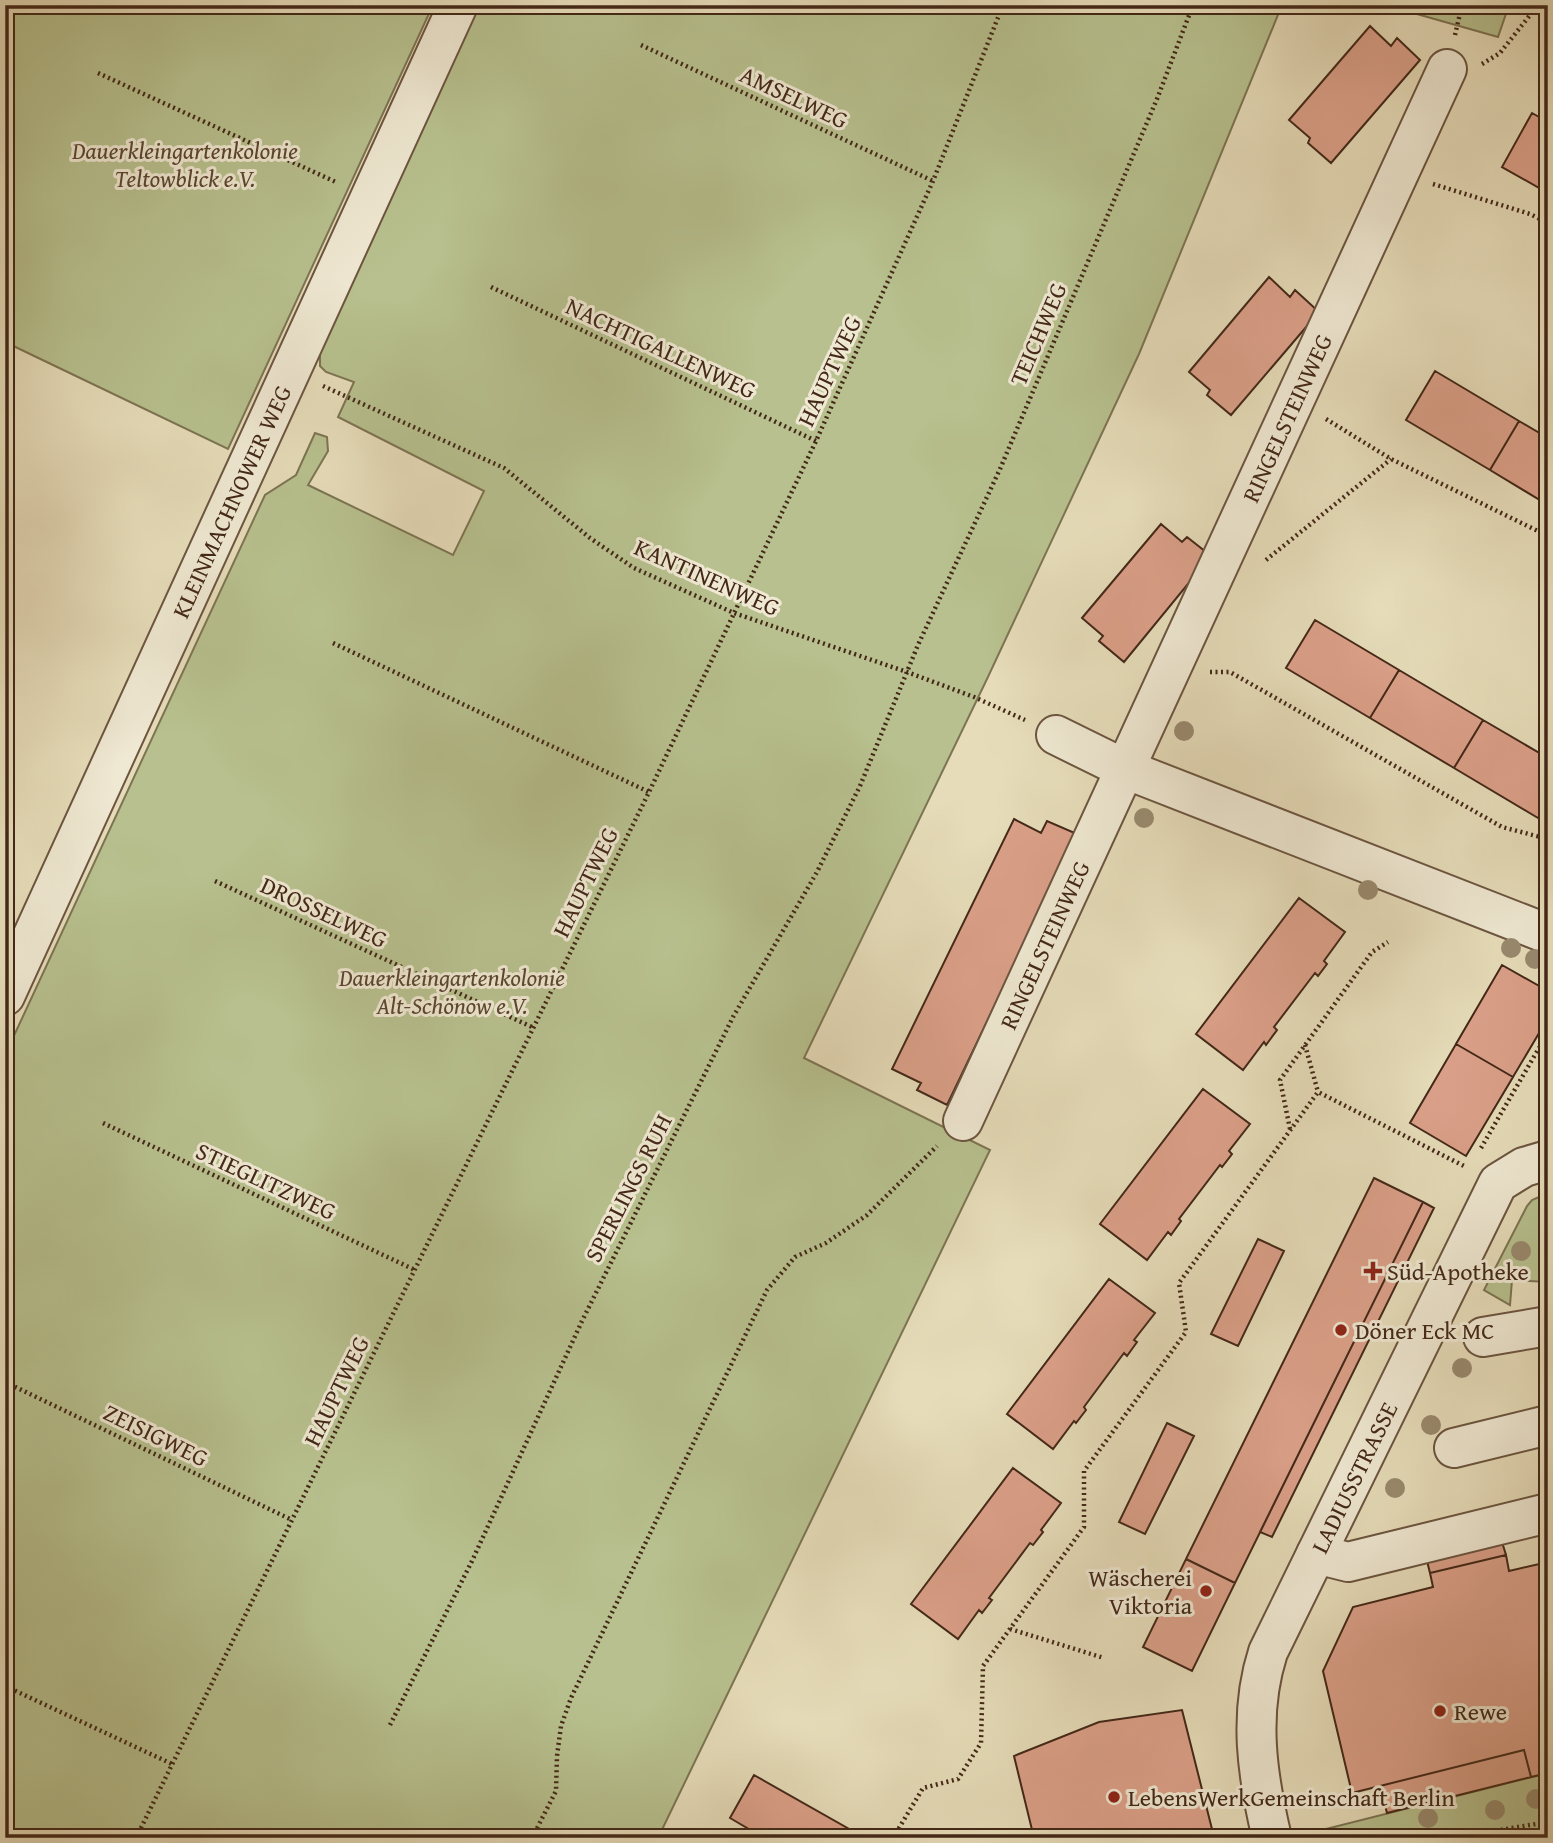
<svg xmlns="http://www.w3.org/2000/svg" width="1553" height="1843" viewBox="0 0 1553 1843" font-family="'Gentium Book Plus',serif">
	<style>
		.green { fill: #b7c08e; stroke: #7d7453; stroke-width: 2 }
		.building { fill: #dba089; stroke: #432818; stroke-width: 2 }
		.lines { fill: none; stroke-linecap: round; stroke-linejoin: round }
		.minor-casing { stroke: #6c5540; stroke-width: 42 }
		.path { stroke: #432818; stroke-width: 4.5; stroke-dasharray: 2 3.5; stroke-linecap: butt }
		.minor { stroke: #efe8d2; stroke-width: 38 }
		.tree { fill: #998a6e }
		.poi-dot { fill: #8f2418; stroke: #efe8d2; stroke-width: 2.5 }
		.labels { text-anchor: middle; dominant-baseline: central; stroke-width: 6; stroke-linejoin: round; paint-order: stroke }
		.street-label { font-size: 24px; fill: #432818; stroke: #efe8d2 }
		.park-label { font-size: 24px; font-style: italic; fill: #5a4630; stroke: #efe8d2 }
		.poi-label { font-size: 24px; fill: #432818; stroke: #efe8d2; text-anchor: start }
	</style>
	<rect width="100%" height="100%" fill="#e6dcb9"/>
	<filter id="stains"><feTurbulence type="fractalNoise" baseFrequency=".00286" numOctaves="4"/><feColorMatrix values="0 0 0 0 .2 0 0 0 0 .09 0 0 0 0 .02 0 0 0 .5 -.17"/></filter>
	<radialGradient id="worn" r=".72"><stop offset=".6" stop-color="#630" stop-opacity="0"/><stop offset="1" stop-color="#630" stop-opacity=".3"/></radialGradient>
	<!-- green -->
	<path class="green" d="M5 5H433L228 449 5 342Z
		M477 5H1282L1139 354 987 679 804 1058 990 1150 658 1838H5V1055L265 495 296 475 315 433 327 437 328 451 308 485 453 555 484 491 338 417 354 382 326 372 320 366V352Z
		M1385 5H1509L1498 37Z
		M1539 1197H1548V1282L1512 1280 1510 1305 1484 1290 1527 1206 1532 1200Z
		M1548 1773V1838H1302V1835Z"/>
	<!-- building -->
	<path class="building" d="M1370 26 1391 46 1397 38 1420 60 1331 163 1308 143 1310 138 1289 120Z
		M1532 113 1548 122V193L1502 167Z
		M1269 277 1290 297 1295 290 1319 312 1231 415 1207 395 1210 390 1189 372Z
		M1435 371 1519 421 1490 470 1406 420Z
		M1519 421 1548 438V505L1490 470Z
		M1161 524 1182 542 1187 537 1211 556 1124 662 1099 641 1103 636 1082 618Z
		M1315 620 1399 670 1370 718 1286 668Z
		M1399 670 1483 720 1454 768 1370 718Z
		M1483 720 1548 758V802L1538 818 1454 768Z
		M1014 819 1041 833 1047 821 1077 834 947 1105 917 1090 921 1083 892 1069Z
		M1299 898 1345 932 1324 961 1327 964 1318 976 1315 973 1274 1027 1277 1030 1266 1045 1264 1042 1243 1070 1196 1034Z
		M1502 965 1548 991V1018L1513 1077 1456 1044Z
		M1456 1044 1513 1077 1466 1156 1410 1123Z
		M1203 1089 1250 1124 1229 1151 1232 1154 1222 1167 1220 1165 1179 1219 1181 1221 1171 1235 1168 1232 1147 1260 1100 1224Z
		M1374 1178 1423 1202 1235 1583 1186 1559Z
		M1423 1202 1434 1208 1272 1537 1260 1532Z
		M1258 1239 1284 1251 1238 1346 1211 1334Z
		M1109 1279 1155 1313 1134 1340 1137 1342 1127 1356 1124 1353 1084 1407 1086 1410 1076 1423 1074 1421 1053 1449 1007 1414Z
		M1167 1423 1194 1436 1145 1534 1119 1522Z
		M1013 1468 1061 1503 1041 1530 1043 1532 1033 1545 1030 1543 989 1598 992 1600 982 1613 979 1610 958 1639 911 1604Z
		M1502 1542 1506 1555 1430 1573 1427 1561Z
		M1506 1555 1509 1571 1548 1562V1773L1531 1777 1524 1750 1352 1793 1323 1671 1353 1607 1433 1587 1430 1573Z
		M1186 1559 1235 1583 1192 1671 1143 1647Z
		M1182 1710 1214 1837 1034 1838 1014 1756 1099 1722Z
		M1524 1750 1531 1777 1387 1813 1380 1786Z
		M754 1775 865 1838H764L730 1818Z"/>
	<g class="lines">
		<!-- minor casing -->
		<g class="minor-casing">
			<g id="minor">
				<path d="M1056 735 1125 769 1548 934"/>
				<path id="s1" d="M5 996 458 5"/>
				<path id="s2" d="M963 1121 1447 69"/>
				<path d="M1483 1337 1548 1326"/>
				<path d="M1454 1448 1548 1425"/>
				<path d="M1316 1554 1348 1562 1548 1513"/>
				<path id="s3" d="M1272 1838C1257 1775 1248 1714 1268 1652L1498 1183 1524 1167 1548 1160"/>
			</g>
		</g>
		<!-- path -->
		<path class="path" d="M1455 35 1462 5
			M641 45 933 181
			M1482 64 1500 53 1538 5
			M98 73 338 183
			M1433 184 1530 214 1548 223
			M491 287 816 441
			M323 386 504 468 590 538 634 568 734 613 907 672 974 697 1025 720
			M1326 419 1391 459 1548 536
			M1266 560 1391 459
			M333 643 649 792
			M1210 672H1230L1502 827 1548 839
			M215 881 532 1027
			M1305 1045 1318 1092
			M103 1123 415 1270
			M1290 1129 1280 1080 1372 952 1388 942
			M1481 1148 1539 1048 1548 1051
			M5 1382 292 1520
			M1010 1629 1104 1658
			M5 1686 172 1764
			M390 1725 472 1561 582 1321 733 1017 817 872 860 786 918 645 1000 469 1157 99 1193 5
			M136 1838 649 792 816 441 933 181 1003 5
			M532 1838 556 1791 557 1756 561 1726 571 1698 767 1290 795 1257 826 1243 867 1215 937 1146
			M893 1838 923 1788 958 1779 981 1743 983 1666 1084 1527V1471L1186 1332 1179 1283 1318 1092 1466 1167
			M1452 1838 1548 1822"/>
		<!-- minor -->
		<use href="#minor" class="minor"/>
	</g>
	<!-- trees -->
	<g class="tree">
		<circle cx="1184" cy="731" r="10"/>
		<circle cx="1144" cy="818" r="10"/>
		<circle cx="1368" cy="890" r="10"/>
		<circle cx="1511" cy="948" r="10"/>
		<circle cx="1535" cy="959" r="10"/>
		<circle cx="1521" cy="1251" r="10"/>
		<circle cx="1462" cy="1368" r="10"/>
		<circle cx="1431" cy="1425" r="10"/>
		<circle cx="1395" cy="1488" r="10"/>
		<circle cx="1536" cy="1799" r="10"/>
		<circle cx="1495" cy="1810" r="10"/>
		<circle cx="1428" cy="1818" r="10"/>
	</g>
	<!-- markers -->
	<g class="poi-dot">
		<path d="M1369.5 1260.5h7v7h7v7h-7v7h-7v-7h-7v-7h7z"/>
		<circle cx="1341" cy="1330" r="7"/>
		<circle cx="1206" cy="1591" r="7"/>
		<circle cx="1440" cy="1711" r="7"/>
		<circle cx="1114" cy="1797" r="7"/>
	</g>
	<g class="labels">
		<!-- street labels -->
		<g class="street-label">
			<text transform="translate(794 97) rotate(25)">AMSELWEG</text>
			<text transform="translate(1038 334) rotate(-67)">TEICHWEG</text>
			<text transform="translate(661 348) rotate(25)">NACHTIGALLENWEG</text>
			<text transform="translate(829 371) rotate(-65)">HAUPTWEG</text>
			<text stroke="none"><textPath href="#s2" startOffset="774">RINGELSTEINWEG</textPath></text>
			<text stroke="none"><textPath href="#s1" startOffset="544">KLEINMACHNOWER WEG</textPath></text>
			<text transform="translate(707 577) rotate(24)">KANTINENWEG</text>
			<text transform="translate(585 882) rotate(-64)">HAUPTWEG</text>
			<text transform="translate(324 912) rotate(25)">DROSSELWEG</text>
			<text stroke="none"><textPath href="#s2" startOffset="194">RINGELSTEINWEG</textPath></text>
			<text transform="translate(266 1181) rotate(25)">STIEGLITZWEG</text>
			<text transform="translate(628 1188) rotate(-63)">SPERLINGS RUH</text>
			<text transform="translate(336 1391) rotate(-64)">HAUPTWEG</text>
			<text transform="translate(156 1435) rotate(26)">ZEISIGWEG</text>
			<text stroke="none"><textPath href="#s3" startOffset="383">LADIUSSTRASSE</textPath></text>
		</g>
		<!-- park labels -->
		<g class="park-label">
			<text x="185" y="150">Dauerkleingartenkolonie<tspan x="185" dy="28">Teltowblick e.V.</tspan></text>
			<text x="452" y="977">Dauerkleingartenkolonie<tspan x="452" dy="28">Alt-Schönow e.V.</tspan></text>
		</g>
		<!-- poi labels -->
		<g class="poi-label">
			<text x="1387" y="1271">Süd-Apotheke</text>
			<text x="1355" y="1330">Döner Eck MC</text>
			<text x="1192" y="1577" text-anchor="end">Wäscherei<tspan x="1192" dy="28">Viktoria</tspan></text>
			<text x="1454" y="1711">Rewe</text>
			<text x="1128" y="1797">LebensWerkGemeinschaft Berlin</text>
		</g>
	</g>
	<!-- margin -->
	<rect width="1553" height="1843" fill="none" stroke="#e6dcb9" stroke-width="28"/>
	<rect x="7" y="7" width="1539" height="1829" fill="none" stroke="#432818" stroke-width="3.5"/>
	<rect x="14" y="14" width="1525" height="1815" fill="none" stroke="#432818" stroke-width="2"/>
	<rect width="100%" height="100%" filter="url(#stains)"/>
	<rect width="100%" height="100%" fill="url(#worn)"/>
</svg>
